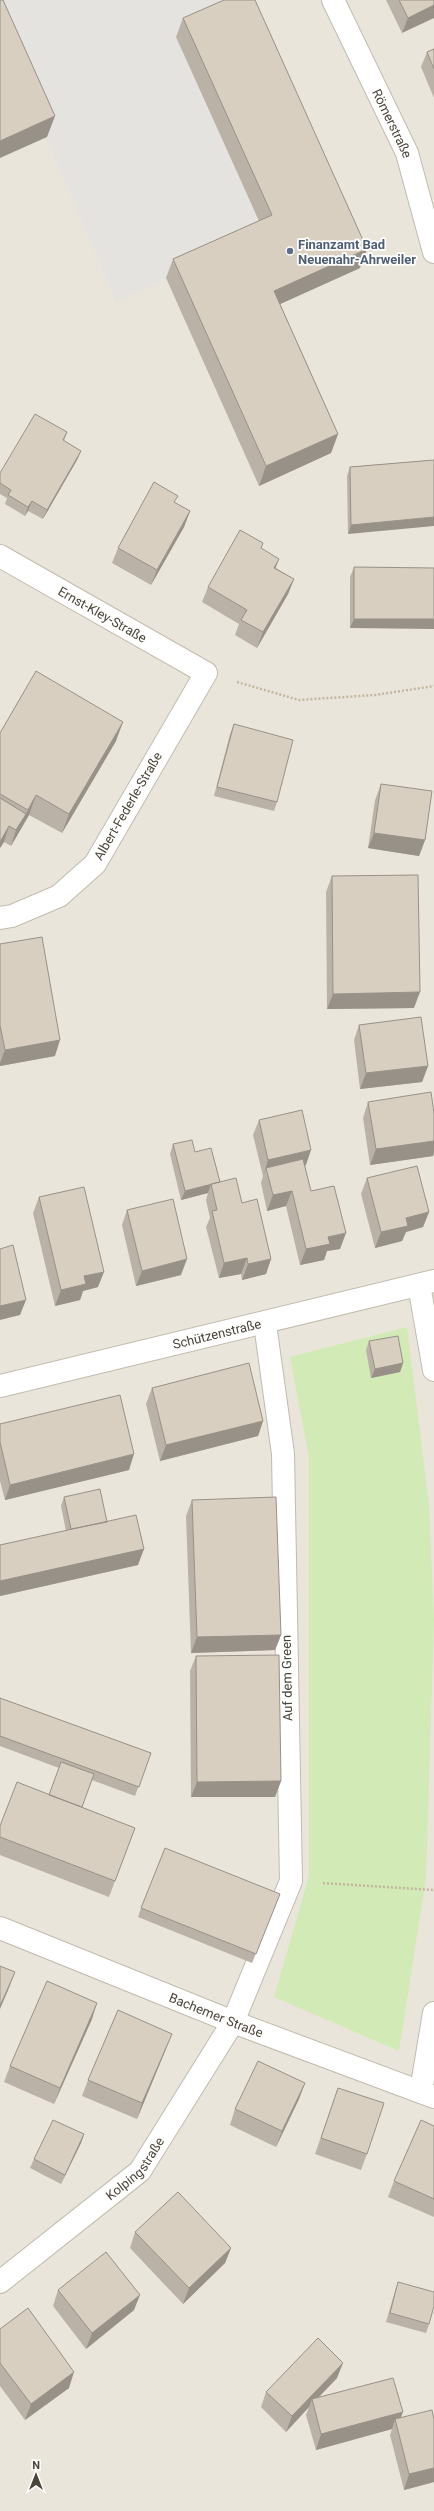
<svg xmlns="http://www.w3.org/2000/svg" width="434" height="2511" viewBox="0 0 434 2511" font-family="Roboto,sans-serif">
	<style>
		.residential { fill: #eae5da }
		.green { fill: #d2eab5 }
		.parking { fill: #e5e3e0 }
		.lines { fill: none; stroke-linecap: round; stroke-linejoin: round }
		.street-casing { stroke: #c2bbae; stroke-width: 24 }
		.path { stroke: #c4b79f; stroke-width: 2.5; stroke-dasharray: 2 2; stroke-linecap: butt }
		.street { stroke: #fff; stroke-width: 22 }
		.wall { fill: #bab2a6 }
		.shaded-wall { fill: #979187 }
		.building { fill: #d8cfc1; stroke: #979187 }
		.service-dot { fill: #5c6f8a; stroke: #fff; stroke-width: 1.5 }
		.labels { text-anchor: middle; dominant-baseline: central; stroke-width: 3.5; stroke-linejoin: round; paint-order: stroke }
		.street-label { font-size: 13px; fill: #4b4439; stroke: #fff }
		.service-label { font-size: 13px; font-weight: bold; fill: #4e5e75; stroke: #fff; text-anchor: start }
	</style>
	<rect width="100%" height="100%" fill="#f6f3ec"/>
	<!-- residential -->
	<path class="residential" d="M0 0H434V2511H0Z"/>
	<!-- green -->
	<path class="green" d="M407 1327 429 1505 434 1619 426 1878 399 2051 274 1997 309 1876V1457L290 1357Z"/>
	<!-- parking -->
	<path class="parking" d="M0 0H240L265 234 116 302 0 29Z"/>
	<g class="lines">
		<!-- street casing -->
		<g class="street-casing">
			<g id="street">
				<path id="s1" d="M333 0 407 153 434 252"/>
				<path id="s2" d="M0 556 206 673 95 864 59 896 12 916 0 918"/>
				<path d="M419 1285 434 1370"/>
				<path id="s3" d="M0 1386 434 1281"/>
				<path id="s4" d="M0 1928 233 2022 434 2097"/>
				<path d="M421 2091 434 2013"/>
				<path id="s5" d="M0 2282 140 2171 233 2022 291 1881 283 1454 265 1324"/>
			</g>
		</g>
		<!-- path -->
		<path class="path" d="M237 682 299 700 375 695 434 686
			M323 1883 434 1890"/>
		<!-- street -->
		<use href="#street" class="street"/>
	</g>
	<!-- wall -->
	<path class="wall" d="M386 0H434L402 33Z
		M183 18 360 268 280 304 338 434 331 453 259 486 166 278 173 259 259 221 176 37Z
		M434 49V98L421 67 427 52Z
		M67 432 64 441 81 451 77 460 43 519 28 511 25 516 5 504 7 498 0 494V473Z
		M434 460 348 534 347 476 350 467Z
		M175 503 190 511 184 527 151 585 112 563 118 548Z
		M261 549 276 568 294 579 288 594 257 648 235 635 239 624 202 602 208 587Z
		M354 567 434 568 350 628V577Z
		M234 724 277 802 274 811 214 796 230 734Z
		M0 733 116 741 62 833 29 815 11 846 4 842 0 848Z
		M381 784 425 840 419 856 368 848 375 800Z
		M332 876 414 1008 327 1009 326 892Z
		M0 944 55 1056 0 1066Z
		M359 1025 428 1066 422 1082 360 1089 354 1040Z
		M368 1102 434 1113V1152L433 1156 370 1165 363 1118Z
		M259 1120 306 1165 305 1166 311 1191 340 1249 327 1251 324 1260 300 1265 286 1206 267 1211 261 1183 263 1176 253 1135Z
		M173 1144 195 1152 220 1182 242 1203 271 1259 266 1274 242 1280 241 1274 219 1278 206 1227 210 1218 206 1200 208 1193 181 1200 170 1154Z
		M367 1178 429 1212 423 1227 406 1232 402 1241 375 1248 361 1194Z
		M39 1197 98 1287 83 1291 80 1300 55 1306 33 1213Z
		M127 1210 181 1275 136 1286 122 1225Z
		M369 1341 403 1363 400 1372 371 1378 366 1350Z
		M152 1388 263 1421 258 1436 160 1461 146 1404Z
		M0 1424 129 1470 5 1500 0 1481Z
		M64 1497 107 1522 138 1565 0 1596V1545L66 1531 61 1506Z
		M192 1500 281 1635 275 1650 191 1653 186 1516Z
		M196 1656 281 1781 275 1797H191L190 1671Z
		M0 1698 151 1753 135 1796 92 1780 82 1807 135 1828 109 1897 0 1855V1826L49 1795 59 1768 0 1746Z
		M280 1894 252 1963 138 1917 141 1908Z
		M92 2019 54 2104 4 2082 10 2066Z
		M166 2049 137 2119 82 2096 88 2080Z
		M305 2083 299 2099 276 2147 230 2125 235 2109Z
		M338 2088 367 2154 361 2170 315 2154Z
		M434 2126V2217L388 2197 394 2181Z
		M84 2134 81 2143 61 2184 30 2168 34 2159Z
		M135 2232 231 2248 225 2263 183 2304 130 2248Z
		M398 2282 429 2324 426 2333 386 2322 395 2291Z
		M58 2290 134 2310 86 2349 53 2306Z
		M0 2329 69 2388 25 2420 0 2386Z
		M337 2378 318 2398 400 2418 434 2420V2482L404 2490 390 2435 392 2429 316 2450 306 2415 309 2407 286 2432 261 2407 266 2392Z"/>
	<!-- shaded-wall -->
	<path class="shaded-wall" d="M434 5V18L402 33 408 18Z
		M55 116 47 137 0 158V141Z
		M367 249 360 268 267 310 274 291Z
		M338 434 331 453 259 486 266 466Z
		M81 451 77 460 43 519 47 510Z
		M32 501 28 511 25 516 28 507Z
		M190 511 184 527 151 585 157 570Z
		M434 517V526L348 534 351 525Z
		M279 559 273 575 274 568Z
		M294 579 288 594 257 648 263 632Z
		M354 619H434V629L350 628Z
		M123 722 116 741 62 833 69 814Z
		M36 795 29 815 11 846 16 830 26 814 28 810Z
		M9 826 4 842 0 848V842Z
		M374 833 425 840 419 856 368 848Z
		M420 992 414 1008 327 1009 333 994Z
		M60 1040 55 1056 0 1066V1063L5 1050Z
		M428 1066 422 1082 360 1089 366 1073Z
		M434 1141V1152L433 1156 370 1165 376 1149Z
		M311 1150 306 1165 268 1175 266 1168 263 1176 268 1160Z
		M211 1184 208 1193 181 1200 185 1191Z
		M292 1191 286 1206 267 1211 273 1195Z
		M429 1212 423 1227 406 1232 402 1241 375 1248 381 1232 406 1218Z
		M346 1233 340 1249 327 1251 324 1260 300 1265 306 1249 328 1237Z
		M247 1258 241 1274 219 1278 224 1263Z
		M187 1259 181 1275 136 1286 142 1271Z
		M271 1259 266 1274 242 1280 248 1264Z
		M104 1272 98 1287 83 1291 80 1300 55 1306 61 1290 84 1276Z
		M26 1300 20 1315 0 1320V1306Z
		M403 1363 400 1372 371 1378 375 1369Z
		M263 1421 258 1436 160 1461 166 1445Z
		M134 1454 129 1470 5 1500 10 1485Z
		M144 1549 138 1565 0 1596V1581Z
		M281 1635 275 1650 191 1653 197 1637Z
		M281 1781 275 1797H191L197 1782Z
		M15 1972 9 1988 0 2009V2006Z
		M97 2003 92 2019 54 2104 60 2088Z
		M172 2034 166 2049 137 2119 142 2103Z
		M305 2083 299 2099 276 2147 282 2131Z
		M84 2134 81 2143 61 2184 65 2175Z
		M231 2248 225 2263 183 2304 189 2288Z
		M140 2295 134 2310 86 2349 92 2333Z
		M343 2363 337 2378 313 2403 312 2399 309 2407 286 2432 292 2416Z
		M74 2372 69 2388 25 2420 31 2404Z
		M403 2412 397 2427 395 2419 392 2429 316 2450 321 2434Z
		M434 2468V2482L404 2490 409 2474Z"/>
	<!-- building -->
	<path class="building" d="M0 0H3L55 116 0 141Z
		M224 0H255L367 249 274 291 338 434 266 466 173 259 272 215 183 18Z
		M399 0H434V5L408 18Z
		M434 49V69L427 52Z
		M35 414 67 432 63 440 81 451 47 510 32 501 28 507 8 495 11 490 0 483V473Z
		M434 460V517L351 525 350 467Z
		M154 482 178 496 174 502 190 511 157 570 118 548Z
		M240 530 263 543 261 548 279 559 274 568 294 579 263 632 241 620 247 610 208 587Z
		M354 567 434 568V619H354Z
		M36 671 123 722 69 814 36 795 28 810 0 794V733Z
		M234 724 293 740 277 802 217 787Z
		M381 784 432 791 425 840 374 833Z
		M0 798 26 814 16 830 9 826 0 842Z
		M418 875 420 992 333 994 332 876Z
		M42 937 60 1040 5 1050 0 1025V944Z
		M421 1017 428 1066 366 1073 359 1025Z
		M431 1092 434 1113V1141L376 1149 368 1102Z
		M302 1110 311 1150 268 1160 259 1120Z
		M192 1140 195 1152 211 1148 220 1182 185 1191 173 1144Z
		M303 1159 311 1191 334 1186 346 1233 328 1237 330 1244 306 1249 292 1191 273 1195 266 1168Z
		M417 1166 429 1212 406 1218 408 1226 381 1232 367 1178Z
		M236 1178 242 1203 257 1199 271 1259 248 1264 247 1258 224 1263 212 1211 217 1210 211 1184Z
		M84 1187 104 1272 84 1276 86 1284 61 1290 39 1197Z
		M173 1199 187 1259 142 1271 127 1210Z
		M13 1245 26 1300 0 1306V1249Z
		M398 1336 403 1363 375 1369 369 1341Z
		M249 1363 263 1421 166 1445 152 1388Z
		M120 1395 134 1454 10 1485 0 1442V1424Z
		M100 1489 107 1522 71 1529 64 1497Z
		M276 1497 281 1635 197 1637 192 1500Z
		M136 1515 144 1549 0 1581V1545Z
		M279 1655 281 1781 197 1782 196 1656Z
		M0 1698 151 1753 139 1787 0 1736Z
		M61 1762 94 1774 82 1807 49 1795Z
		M17 1782 135 1828 115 1881 0 1837V1826Z
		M165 1848 280 1894 256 1954 141 1908Z
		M0 1966 15 1972 0 2006Z
		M47 1981 97 2003 60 2088 10 2066Z
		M118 2010 172 2034 142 2103 88 2080Z
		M258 2061 305 2083 282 2131 235 2109Z
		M338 2088 384 2103 367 2154 321 2138Z
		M53 2120 84 2134 65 2175 34 2159Z
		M421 2120 434 2126V2199L394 2181Z
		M178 2192 231 2248 189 2288 135 2232Z
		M106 2252 140 2295 92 2333 58 2290Z
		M398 2282 434 2292V2306L429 2324 390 2313Z
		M28 2308 74 2372 31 2404 0 2363V2329Z
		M318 2338 343 2363 292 2416 266 2392Z
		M393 2378 403 2412 321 2434 312 2399Z
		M432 2410 434 2420V2468L409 2474 395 2419Z"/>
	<!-- markers -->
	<circle class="service-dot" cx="290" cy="251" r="4"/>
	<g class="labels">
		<!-- street labels -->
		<g class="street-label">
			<text stroke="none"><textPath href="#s1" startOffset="137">Römerstraße</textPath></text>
			<text stroke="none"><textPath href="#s2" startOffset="118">Ernst-Kley-Straße</textPath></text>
			<text transform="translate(128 806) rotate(-60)">Albert-Federle-Straße</text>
			<text stroke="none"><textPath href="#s3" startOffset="223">Schützenstraße</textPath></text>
			<text transform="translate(287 1678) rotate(-91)">Auf dem Green</text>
			<text stroke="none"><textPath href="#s4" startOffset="233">Bachemer Straße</textPath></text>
			<text stroke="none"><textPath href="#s5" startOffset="177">Kolpingstraße</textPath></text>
		</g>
		<!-- service labels -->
		<g class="service-label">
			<text x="298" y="244">Finanzamt Bad<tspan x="298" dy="15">Neuenahr-Ahrweiler</tspan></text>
		</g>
	</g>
	<!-- north arrow -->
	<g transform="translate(36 2475)" stroke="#ffffff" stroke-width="3" paint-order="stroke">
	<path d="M0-3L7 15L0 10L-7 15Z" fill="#4b4439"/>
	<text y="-6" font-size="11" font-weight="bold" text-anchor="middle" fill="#4b4439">N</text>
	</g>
</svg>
